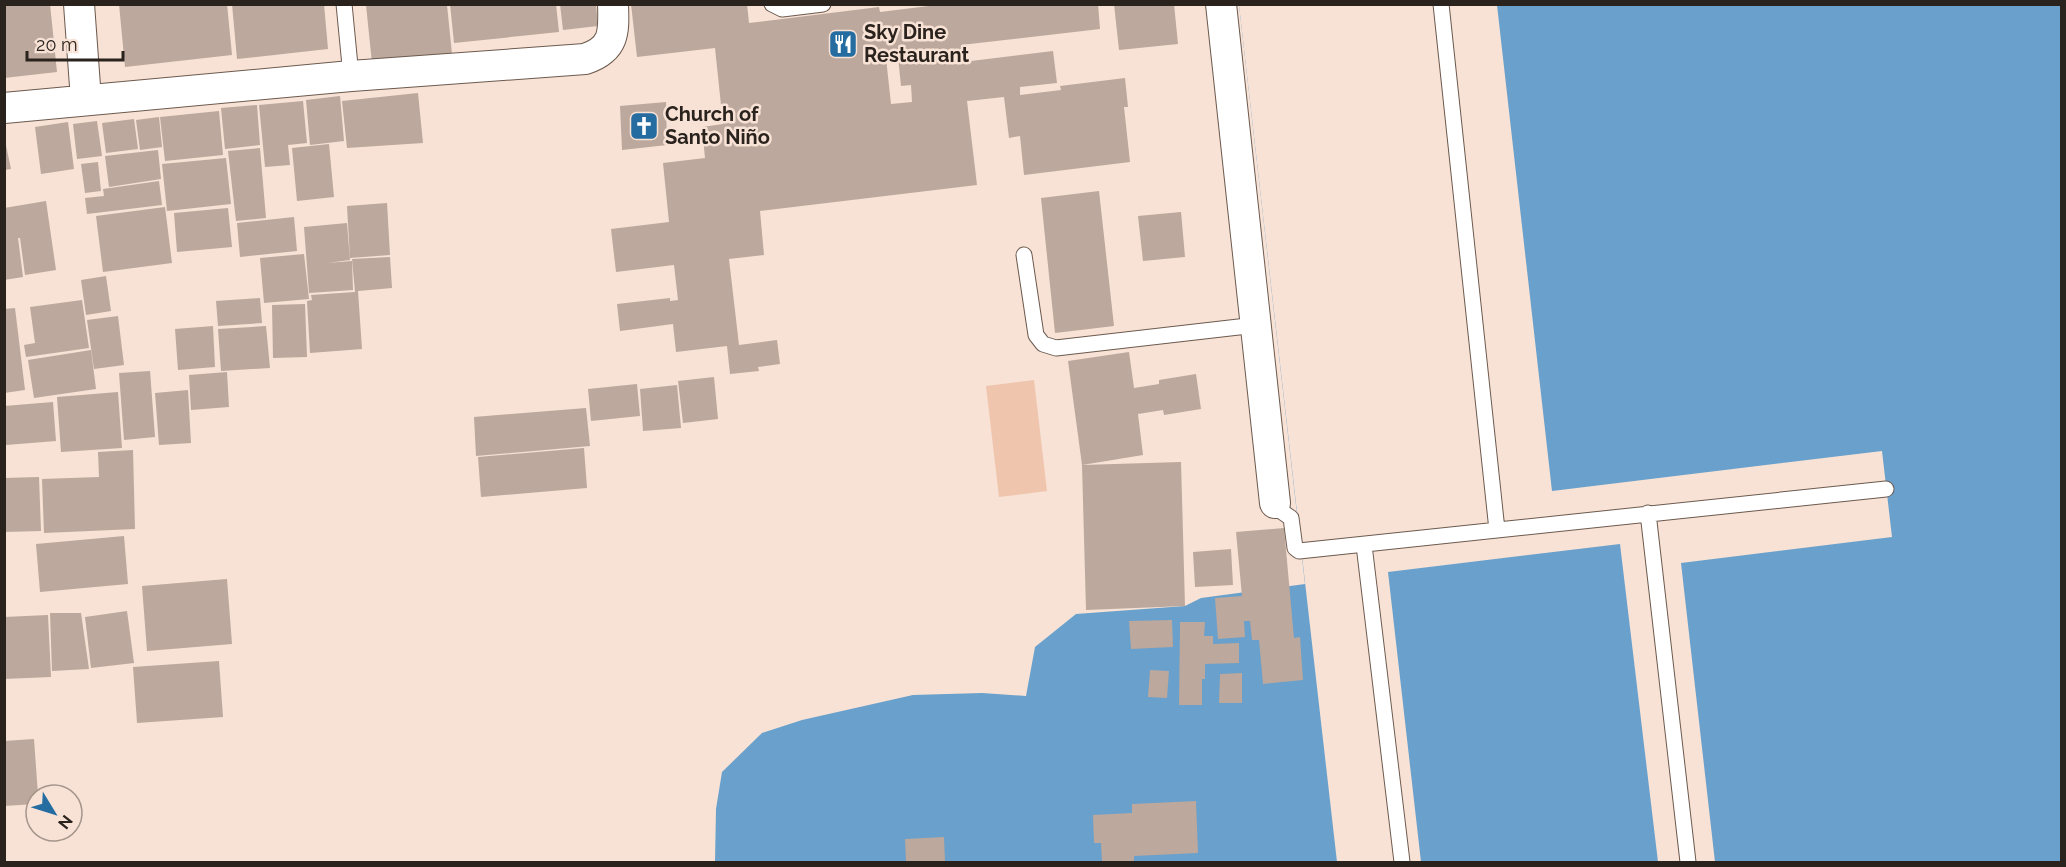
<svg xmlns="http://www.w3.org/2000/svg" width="2066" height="867" viewBox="0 0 2066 867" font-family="Raleway,sans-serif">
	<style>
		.green { fill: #efc5ad }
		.water { fill: #69a0cc }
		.pier { fill: #f7e2d5 }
		.building { fill: #bca89c; fill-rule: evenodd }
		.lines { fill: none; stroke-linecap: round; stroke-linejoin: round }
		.service-casing { stroke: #6c5a4f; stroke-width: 17 }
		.minor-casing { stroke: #6c5a4f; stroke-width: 32 }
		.service { stroke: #fff; stroke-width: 15 }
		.minor { stroke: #fff; stroke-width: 30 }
		.labels { text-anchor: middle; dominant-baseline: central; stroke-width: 5; stroke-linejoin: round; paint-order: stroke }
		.poi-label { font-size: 20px; font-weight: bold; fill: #2a221d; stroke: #f7e2d5; text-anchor: start }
	</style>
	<rect width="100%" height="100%" fill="#f7e2d5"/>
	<!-- green -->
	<path class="green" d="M1034 380 1047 491 999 497 986 386Z"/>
	<!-- water -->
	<path class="water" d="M1239 5H2061V862H715L716 809 722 772 762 733 802 720 913 695 982 693 1026 696 1035 647 1076 614 1185 606 1201 598 1305 584Z"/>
	<!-- pier -->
	<path class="pier" d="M1239 5H1497L1552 491 1882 451 1892 537 1681 563 1715 862H1658L1620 544 1388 572 1421 862H1337Z"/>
	<!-- building -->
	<path class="building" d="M4 4H50L57 72 4 78Z
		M119 4H227L232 55 125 67Z
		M232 4H324L328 49 237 59Z
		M450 4H556L559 32 454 43Z
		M560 4H596L598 26 563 30Z
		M631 4H747L749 23 879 7 880 12 945 4H1098L1100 29 961 45 963 62 1053 51 1057 83 1020 87V95L1061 90 1060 86 1125 78 1128 107H1124L1130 162 1024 175 1020 136 1009 138 1004 97 967 101 977 185 760 211 764 255 729 259 739 345 777 340 780 364 758 367 759 371 730 374 727 346 676 352 673 324 620 331 617 304 670 298V301L678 300 674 265 616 272 611 229 669 222 663 163 705 158 702 127 723 124 715 48 637 57ZM898 57 901 86 911 85 912 102 891 104 886 58Z
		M1114 4H1174L1178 44 1119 50Z
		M366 5H447L452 54 372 63Z
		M418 93 423 143 347 148 342 101Z
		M340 96 344 141 310 145 306 100Z
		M303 101 307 143 288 145 290 165 265 167 259 105Z
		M666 102 667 145 622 150 620 106Z
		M257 105 260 145 225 149 221 108Z
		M219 111 223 155 165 161 160 117Z
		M159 117 162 147 140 150 136 120Z
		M134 119 138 149 106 153 102 123Z
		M97 121 102 156 77 159 73 124Z
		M68 122 74 169 41 174 35 127Z
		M4 136 11 169 4 170Z
		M329 144 334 197 297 201 292 148Z
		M260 148 266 218 236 221 228 151Z
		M158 150 161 179 109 187 105 156Z
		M226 158 231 204 167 211 162 164Z
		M98 162 101 191 85 193 81 164Z
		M159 181 162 205 87 214 85 198 104 196 103 189Z
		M1099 191 1114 326 1055 333 1041 198Z
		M46 201 56 270 25 275 20 238H18L23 277 4 280V208Z
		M387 203 390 255 350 258 347 206Z
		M165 207 172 263 103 272 96 216Z
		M228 208 232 247 177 252 174 213Z
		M1181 212 1185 257 1143 261 1138 216Z
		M294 217 297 251 240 257 237 223Z
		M347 223 350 260 327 263 352 261 353 290 309 293 304 227Z
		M304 254 309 299 264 303 260 258Z
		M390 257 392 288 358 291 362 349 310 353 307 301 312 300 311 295 355 292 352 259Z
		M106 276 111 311 86 315 81 280Z
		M260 298 262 323 218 326 216 301Z
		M82 300 89 348 26 357 24 345 35 343 30 307Z
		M305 304 307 357 273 358 272 305Z
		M15 308 25 390 4 393V309Z
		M118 316 124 365 94 369 87 320Z
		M213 326 215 367 178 370 175 329Z
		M266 326 270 368 221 371 218 329Z
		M91 350 96 389 34 398 28 360Z
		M1129 352 1134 388 1159 384V380L1196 374 1201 409 1164 415 1163 410 1138 414 1143 455 1082 465 1068 361Z
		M150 371 155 437 124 440 119 373Z
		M227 372 229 407 191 410 189 375Z
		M714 377 718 419 683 423 678 381Z
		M637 384 640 416 591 421 588 389Z
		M677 385 681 428 643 431 640 389Z
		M188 390 191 443 159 445 155 393Z
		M118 392 122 448 61 452 57 397Z
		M53 402 56 441 6 445 4 406Z
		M586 408 590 446 476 456 474 417Z
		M584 448 587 488 481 497 478 457Z
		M133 450 135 529 44 533 42 479 99 477 98 452Z
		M1181 462 1185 606 1086 610 1082 465Z
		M39 477 41 531 4 532V478Z
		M1284 528 1294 638 1300 637 1303 680 1263 684 1259 640H1252L1250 621H1244L1245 637 1218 639 1215 598 1242 596 1236 532Z
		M124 536 128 584 40 592 36 544Z
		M1231 549 1233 585 1195 587 1193 552Z
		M227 579 232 644 147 651 142 586Z
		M127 611 134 663 91 668 85 617Z
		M50 613H81L89 669 52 671Z
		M48 615 51 677 4 679V617Z
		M1172 620 1173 647 1131 649 1129 621Z
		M1180 622H1205L1204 636H1213V644L1239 643V663L1205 664V679H1202V705H1179Z
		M219 661 223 717 137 723 133 667Z
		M1150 670 1169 671 1167 698 1148 697Z
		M1242 673V703H1219L1220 674Z
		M34 739 38 795H36V804L4 806V741Z
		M1196 801 1198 853 1134 856V862H1102L1101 843H1094L1093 815 1132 813V804Z
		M944 837 945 862H906L905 839Z"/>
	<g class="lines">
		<!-- service casing -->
		<g class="service-casing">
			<path id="service" d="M344 4 351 76
				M772 4 782 9 823 4
				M1441 4 1497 530
				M1024 255 1036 335 1043 344 1056 348 1256 325
				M1275 503 1278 509 1291 518 1295 548 1299 551 1886 489
				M1648 513 1688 862
				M1364 545 1402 862"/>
		</g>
		<!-- minor casing -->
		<g class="minor-casing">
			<path id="minor" d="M79 4 86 100
				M1221 4 1275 503
				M4 108 351 76 585 59C615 49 614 32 613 4"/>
		</g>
		<!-- service -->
		<use href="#service" class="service"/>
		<!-- minor -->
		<use href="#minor" class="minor"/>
	</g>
	<!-- icons -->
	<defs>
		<g id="restaurant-square" transform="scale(1.5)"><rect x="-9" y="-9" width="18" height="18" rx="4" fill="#256da1" stroke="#f7e2d5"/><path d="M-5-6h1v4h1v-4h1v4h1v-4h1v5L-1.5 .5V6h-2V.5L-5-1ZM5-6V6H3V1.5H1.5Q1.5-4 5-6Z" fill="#fff"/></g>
		<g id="church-square" transform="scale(1.5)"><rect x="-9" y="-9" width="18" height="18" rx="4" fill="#256da1" stroke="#f7e2d5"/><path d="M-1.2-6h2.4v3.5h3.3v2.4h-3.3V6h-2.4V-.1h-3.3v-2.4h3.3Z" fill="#fff"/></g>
	</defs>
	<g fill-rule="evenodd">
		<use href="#restaurant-square" x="843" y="44"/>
		<use href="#church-square" x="644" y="126"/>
	</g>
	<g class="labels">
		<!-- poi labels -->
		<g class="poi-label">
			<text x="864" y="32">Sky Dine<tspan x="864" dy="23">Restaurant</tspan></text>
			<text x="665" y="114">Church of<tspan x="665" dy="23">Santo Niño</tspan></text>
		</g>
	</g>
	<!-- border -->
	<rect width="2066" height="867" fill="none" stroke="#2a221d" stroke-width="12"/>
	<!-- north arrow -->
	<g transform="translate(54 813) rotate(128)"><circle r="28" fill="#f7e2d5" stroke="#a5958b" stroke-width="1.5"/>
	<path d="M0-4.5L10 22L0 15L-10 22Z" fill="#256da1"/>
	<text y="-9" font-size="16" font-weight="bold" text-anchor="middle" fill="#2a221d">N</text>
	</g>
	<!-- scale -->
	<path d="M27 51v9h96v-9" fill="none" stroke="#2a221d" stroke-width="3"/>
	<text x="36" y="51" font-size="18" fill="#2a221d" stroke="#f7e2d5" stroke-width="4.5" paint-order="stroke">20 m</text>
</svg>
